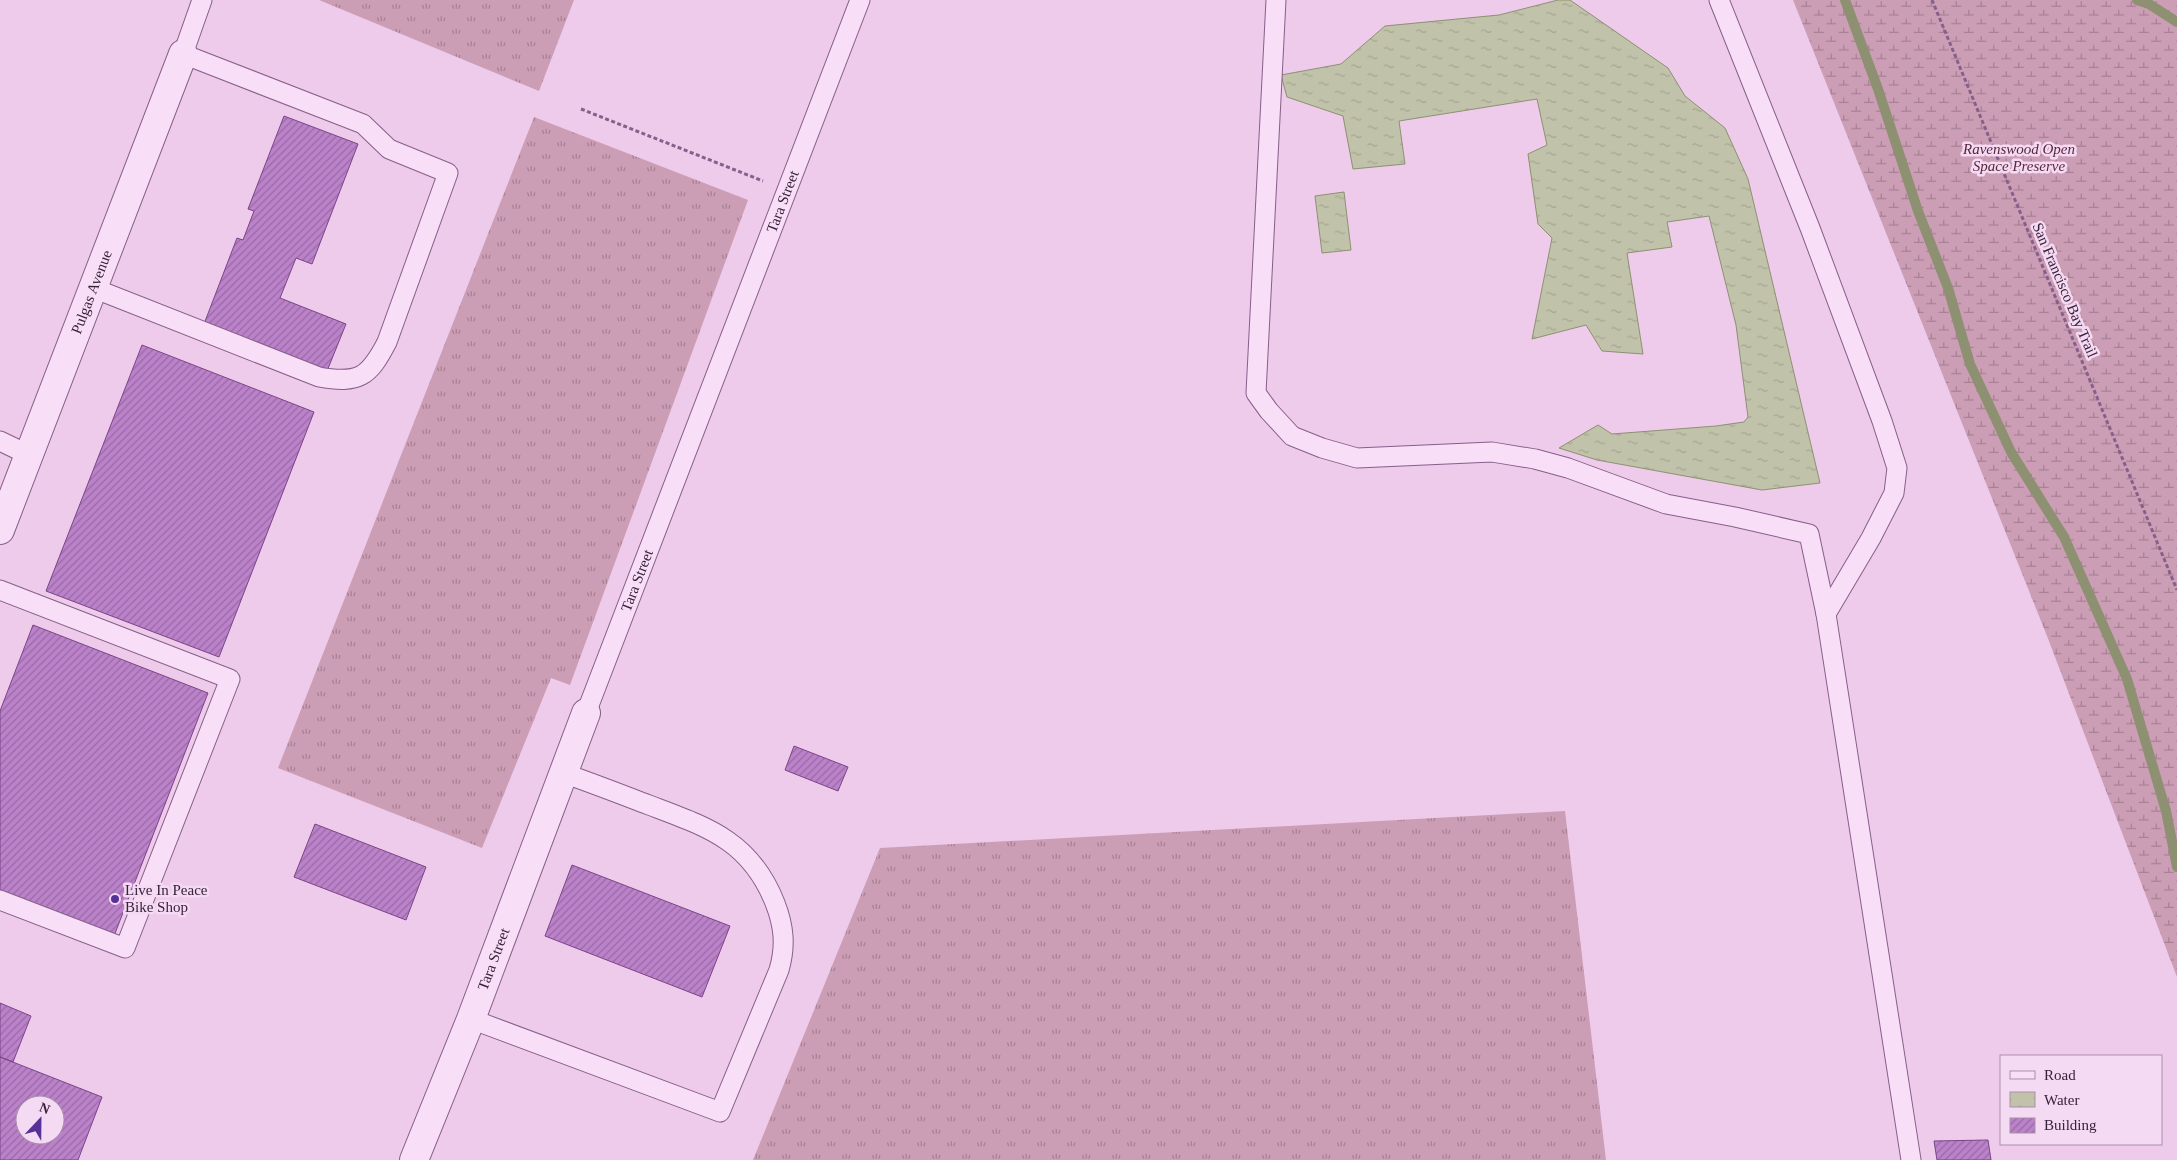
<svg xmlns="http://www.w3.org/2000/svg" width="2177" height="1160" viewBox="0 0 2177 1160" font-family="'Times New Roman',serif">
	<style>
		.grass { fill: url(#grass-tufts) }
		.wetland { fill: url(#wetland-marsh) }
		.water { fill: url(#water-ripples); stroke: #8d9171 }
		.lines { fill: none; stroke-linecap: round; stroke-linejoin: round }
		.stream { stroke: #8d9171; stroke-width: 10 }
		.building { fill: url(#building-hatch); stroke: #794588; fill-rule: evenodd }
		.service-casing { stroke: #865f8a; stroke-width: 21 }
		.minor-casing { stroke: #865f8a; stroke-width: 30 }
		.path { stroke: #865f8a; stroke-width: 3; stroke-dasharray: 4 2.5; stroke-linecap: butt }
		.service { stroke: #f8def6; stroke-width: 19 }
		.minor { stroke: #f8def6; stroke-width: 28 }
		.poi-dot { fill: #573197; stroke: #f5daf3; stroke-width: 2 }
		.labels { text-anchor: middle; dominant-baseline: central; stroke-width: 5; stroke-linejoin: round; paint-order: stroke }
		.park-label { font-size: 15px; font-style: italic; fill: #57293a; stroke: #f5daf3 }
		.street-label { font-size: 15px; fill: #38223b; stroke: #f5daf3 }
		.poi-label { font-size: 15px; fill: #38223b; stroke: #f5daf3; text-anchor: start }
	</style>
	<defs>
		<pattern id="grass-tufts" width="24" height="20" patternUnits="userSpaceOnUse" patternTransform="scale(1.25)"><rect width="24" height="20" fill="#cc9eb5"/><path d="M3 7l-1-3M5 7V3M7 7l1-3M15 17l-1-3M17 17v-4M19 17l1-3" fill="none" stroke="#a78094"/></pattern>
		<pattern id="wetland-marsh" width="20" height="14" patternUnits="userSpaceOnUse" patternTransform="scale(1.25)"><rect width="20" height="14" fill="#cc9eb5"/><path d="M1 5h8M5 5V1M11 12h8M15 12V8" fill="none" stroke="#a78094"/></pattern>
		<pattern id="water-ripples" width="26" height="14" patternUnits="userSpaceOnUse" patternTransform="scale(1.25)"><rect width="26" height="14" fill="#c0c2aa"/><path d="M2 4q2-2 4 0t4 0M15 11q2-2 4 0t4 0" fill="none" stroke="#a6a693"/></pattern>
		<pattern id="building-hatch" width="6" height="6" patternUnits="userSpaceOnUse" patternTransform="scale(1.25)"><rect width="6" height="6" fill="#bb82ca"/><path d="M-1 1l2-2M0 6l6-6M5 7l2-2" fill="none" stroke="#996aa5"/></pattern>
	</defs>
	<rect width="100%" height="100%" fill="#eecaeb"/>
	<!-- grass -->
	<path class="grass" d="M319 0H574L539 91Z
		M534 117 748 200 570 685 551 678 482 848 278 768Z
		M1565 811 1606 1160H753L880 848Z"/>
	<!-- wetland -->
	<path class="wetland" d="M1793 0H2177V977L2047 636Z"/>
	<!-- water -->
	<path class="water" d="M1558 0H1570L1668 68 1685 96 1725 128 1748 179 1820 483 1762 490 1597 460 1559 448 1598 425 1612 434 1716 426 1744 422 1748 417 1736 325 1709 216 1667 222 1672 247 1627 253 1643 354 1602 351 1586 325 1532 339 1552 238 1538 224 1528 154 1547 145 1537 99 1399 121 1405 164 1353 169 1343 116 1287 97 1281 75 1341 64 1385 26 1499 15Z
		M1344 192 1351 250 1322 253 1315 196Z"/>
	<g class="lines">
		<!-- stream -->
		<path class="stream" d="M1845 0 1878 89 1918 211 1948 288 1970 364 2011 452 2064 537 2127 679 2166 811 2177 867
			M2137 0 2149 4 2177 22"/>
	</g>
	<!-- building -->
	<path class="building" d="M284 116 358 144 312 264 296 258 280 298 346 324 327 371 204 324 237 238 243 240 254 211 248 209Z
		M142 345 314 412 219 657 46 591Z
		M33 625 208 693 114 936 0 891V711Z
		M794 746 848 767 838 791 785 770Z
		M315 824 426 867 406 920 294 877Z
		M572 865 730 926 702 997 545 936Z
		M0 1003 31 1016 13 1062 0 1057Z
		M0 1057 102 1097 78 1160H0ZM25 1105H55V1135H25Z
		M1988 1140 1991 1160H1937L1934 1141Z"/>
	<g class="lines">
		<!-- service casing -->
		<g class="service-casing">
			<g id="service">
				<path d="M1276 0 1256 393 1269 411 1292 436 1322 448 1357 458 1492 452 1535 459 1568 468 1666 504 1735 517 1809 534 1826 614 1911 1160"/>
				<path d="M1719 0 1810 228 1882 421 1897 468 1894 493 1871 538 1826 614"/>
				<path d="M93 288 319 377C359 384 369 377 387 342L448 173 389 149 363 124 183 54 202 0"/>
				<path d="M0 441 29 455"/>
				<path d="M0 590 230 679 125 948 0 900"/>
				<path id="s1" d="M586 713 860 0"/>
				<path d="M471 1019 720 1112 779 970C786 946 784 926 775 903 750 840 707 827 649 805 620 794 592 783 563 773"/>
			</g>
		</g>
		<!-- minor casing -->
		<g class="minor-casing">
			<g id="minor">
				<path id="s2" d="M0 530 183 54"/>
				<path id="s3" d="M414 1160 471 1019 586 713"/>
			</g>
		</g>
		<!-- path -->
		<path class="path" d="M1932 0 2177 590
			M581 109 763 181"/>
		<!-- service -->
		<use href="#service" class="service"/>
		<!-- minor -->
		<use href="#minor" class="minor"/>
	</g>
	<!-- markers -->
	<circle class="poi-dot" cx="115" cy="899" r="5"/>
	<g class="labels">
		<!-- park labels -->
		<g class="park-label">
			<text x="2019" y="149">Ravenswood Open<tspan x="2019" dy="17">Space Preserve</tspan></text>
		</g>
		<!-- street labels -->
		<g class="street-label">
			<text stroke="none"><textPath href="#s1" startOffset="548">Tara Street</textPath></text>
			<text transform="translate(2065 290) rotate(67)">San Francisco Bay Trail</text>
			<text stroke="none"><textPath href="#s2" startOffset="255">Pulgas Avenue</textPath></text>
			<text stroke="none"><textPath href="#s1" startOffset="142">Tara Street</textPath></text>
			<text stroke="none"><textPath href="#s3" startOffset="216">Tara Street</textPath></text>
		</g>
		<!-- poi labels -->
		<g class="poi-label">
			<text x="125" y="890">Live In Peace<tspan x="125" dy="17">Bike Shop</tspan></text>
		</g>
	</g>
	<!-- legend -->
	<rect x="2000" y="1055" width="162" height="90" fill="#f5daf3" stroke="#a990a9"/>
	<rect x="2010" y="1071" width="25" height="8" fill="#f8def6" stroke="#a990a9"/>
	<text x="2044" y="1080" font-size="15" fill="#38223b">Road</text>
	<rect x="2010" y="1092" width="25" height="15" fill="url(#water-ripples)" stroke="#a990a9"/>
	<text x="2044" y="1105" font-size="15" fill="#38223b">Water</text>
	<rect x="2010" y="1118" width="25" height="15" fill="url(#building-hatch)" stroke="#a990a9"/>
	<text x="2044" y="1130" font-size="15" fill="#38223b">Building</text>
	<!-- north arrow -->
	<g transform="translate(40 1120) rotate(22)"><circle r="24" fill="#f5daf3" stroke="#a990a9"/>
	<path d="M0-4L9 19L0 12L-9 19Z" fill="#573197"/>
	<text y="-8" font-size="14" font-weight="bold" text-anchor="middle" fill="#38223b">N</text>
	</g>
</svg>
